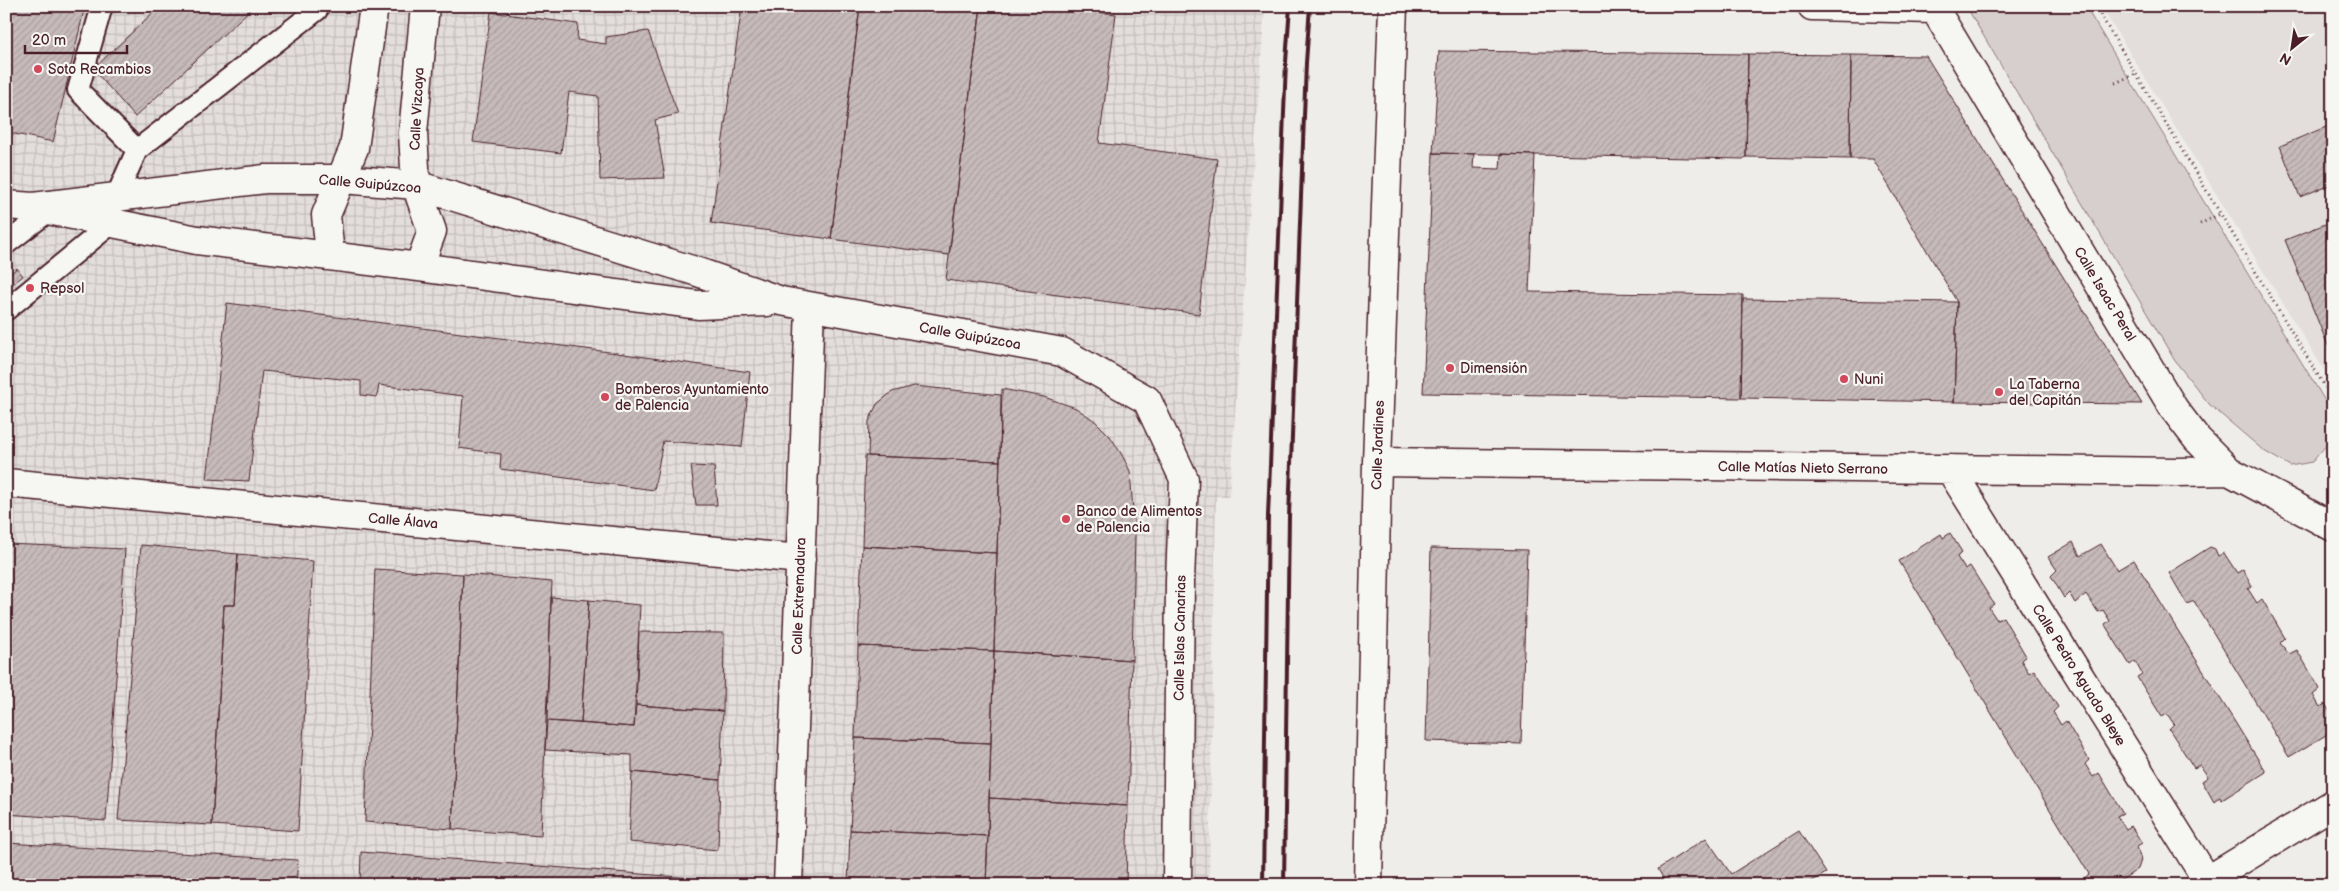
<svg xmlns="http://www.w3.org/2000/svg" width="2339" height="891" viewBox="0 0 2339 891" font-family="'Balsamiq Sans',sans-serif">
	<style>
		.built { fill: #e3dedc }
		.industrial { fill: url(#industrial-grid) }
		.green { fill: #d7cfce; stroke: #90777c }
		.building { fill: url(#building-hatch); stroke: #4a1f2b }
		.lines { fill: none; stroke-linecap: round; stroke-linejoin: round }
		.lane-casing { stroke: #4a1f2b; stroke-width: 24 }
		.street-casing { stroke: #4a1f2b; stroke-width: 31 }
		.path { stroke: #4a1f2b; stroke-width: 3; stroke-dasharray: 1 4; stroke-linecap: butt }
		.lane { stroke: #f6f6f2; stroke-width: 20 }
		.street { stroke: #f6f6f2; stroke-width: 28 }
		.rail { stroke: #4a1f2b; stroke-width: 4 }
		.poi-dot { fill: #d1495b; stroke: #f6f6f2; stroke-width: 2 }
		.labels { text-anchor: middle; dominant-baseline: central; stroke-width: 4.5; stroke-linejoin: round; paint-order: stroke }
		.poi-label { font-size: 14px; fill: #4a1f2b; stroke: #f6f6f2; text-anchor: start }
		.street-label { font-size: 14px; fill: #4a1f2b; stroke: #f6f6f2 }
	</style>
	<defs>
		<pattern id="industrial-grid" width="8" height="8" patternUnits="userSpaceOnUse" patternTransform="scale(1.25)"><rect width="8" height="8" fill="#e3dedc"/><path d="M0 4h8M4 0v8" fill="none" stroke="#c4bebd"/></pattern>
		<pattern id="building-hatch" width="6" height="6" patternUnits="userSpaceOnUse" patternTransform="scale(1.25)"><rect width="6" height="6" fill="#c6babb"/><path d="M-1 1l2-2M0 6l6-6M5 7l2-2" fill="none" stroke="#ac9fa1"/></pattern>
	</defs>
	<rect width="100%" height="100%" fill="#efedea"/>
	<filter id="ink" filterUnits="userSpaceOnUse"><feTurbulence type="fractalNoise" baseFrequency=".02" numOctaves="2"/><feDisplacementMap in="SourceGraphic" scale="10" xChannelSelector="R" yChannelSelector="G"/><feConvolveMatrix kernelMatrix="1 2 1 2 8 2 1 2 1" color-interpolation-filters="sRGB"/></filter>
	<g filter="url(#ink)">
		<!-- built -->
		<path class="built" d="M2101 6H2333V385Z"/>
		<!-- industrial -->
		<path class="industrial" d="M6 6H1265L1229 496H1216L1209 885H6Z"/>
		<!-- green -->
		<path class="green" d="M1966 6H2085L2333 414V431L2330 441 2312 462 2290 466 2264 451 2210 405 2175 361Z"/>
		<!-- building -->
		<path class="building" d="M6 6H85L53 142 6 132Z
			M160 6H254L135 117 93 69Z
			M704 6H729L728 10Z
			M742 6H860L831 239 711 223Z
			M860 6H981L949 255 831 239Z
			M981 6H1046L1116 14 1099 143 1217 159 1199 314 946 280Z
			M491 12 578 24 577 40 606 44V37L648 31 678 114 655 120 665 178 600 180 598 96 569 92 561 153 473 142Z
			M1439 51 1748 54 1746 157 1743 159 1433 153Z
			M1748 54 1851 55 1850 159 1746 157Z
			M1851 55 1926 56 2142 404 1954 402 1957 302 1873 159H1850Z
			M2333 124V183L2300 197 2280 146Z
			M1433 153 1474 154 1473 168 1500 169 1501 154 1535 155 1529 292 1743 295 1741 398 1423 393Z
			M2333 221V358L2285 240Z
			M17 268 23 276 6 289V277Z
			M1743 299 1957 302 1954 402 1741 398Z
			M227 303 617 353 750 372 742 447 663 441 654 490 500 469 501 454 459 448 463 396 379 385 377 397 361 395V381L262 371 249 481 207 479Z
			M914 386 1001 395 1000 461 868 456 869 421 877 404 892 392Z
			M1002 389 1044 397 1076 408 1095 421 1110 436 1122 455 1130 471 1135 536 1132 660 994 651Z
			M865 456 1000 461 997 553 862 546Z
			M691 466 714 467 717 505H696Z
			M1950 533 1962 552 1957 557 1965 569 1970 566 1994 604 1989 608 1997 620 2003 617 2026 656 2021 660 2029 673 2034 670 2058 707 2053 712 2061 725 2066 721 2089 760 2085 764 2093 777 2099 773 2123 813 2117 816 2126 829 2131 826 2142 843 2137 846 2141 860 2138 869 2114 885H2082L2080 882 2089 874 1899 561 1941 534 1943 538Z
			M2073 542 2080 556 2101 544 2117 570 2134 560 2266 772 2222 800 2220 797 2214 802 2202 781 2208 777 2200 765 2194 768 2169 729 2174 724 2167 714 2162 717 2137 677 2142 674 2135 661 2130 665 2105 625 2110 621 2103 610 2098 612 2086 594 2075 603 2069 593 2064 598 2051 576 2057 570 2048 557Z
			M6 544 125 549 106 821 6 814Z
			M141 545 238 554 235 605H224L212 825 118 820Z
			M862 546 997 553 994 651 858 646Z
			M2210 547 2215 549 2218 556 2224 553 2237 573 2243 569 2252 586 2248 589 2257 603 2262 599 2285 638 2280 643 2289 654 2297 650 2320 689 2313 695 2320 707 2325 704 2333 716 2331 732 2289 757 2194 601 2187 604 2169 573Z
			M1431 548 1527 550 1521 744 1426 741Z
			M238 554 313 561 298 831 212 825 224 605H235Z
			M375 569 463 574 452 829 365 822Z
			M463 574 552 582 541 836 452 829Z
			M551 597 589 600 581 723 547 721Z
			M589 600 640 605 634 727 581 723Z
			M639 632 724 633 723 711 636 705Z
			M858 646 994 651 991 743 855 738Z
			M994 651 1132 660 1128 806 989 798Z
			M636 705 723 711 720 780 632 772V755L545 750 547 721 634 727Z
			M855 738 991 743 988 836 850 830Z
			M632 772 720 780 718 850 629 842Z
			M989 798 1128 806 1126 885H986Z
			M850 830 988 836 986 885H848Z
			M1799 831 1826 873 1806 885H1667L1658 869 1706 838 1731 874Z
			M6 843 298 860 296 885H6Z
			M361 852 717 880 716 885H360Z"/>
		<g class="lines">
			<!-- lane casing -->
			<g class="lane-casing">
				<path id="lane" d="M102 6 78 90 137 150 317 10V6
					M116 197 137 150
					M6 244 50 210
					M6 310 112 223"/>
			</g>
			<!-- street casing -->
			<g class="street-casing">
				<path id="street" d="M1812 6 1934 9
					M1933 6 2174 409 2197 439 2229 471 2333 527
					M6 205 33 207 197 240 419 267 698 305 767 302
					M33 207 265 179H342L416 185 695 271 781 301 1062 352 1147 400 1184 479 1180 581 1177 885
					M330 255 326 215 354 148 374 6
					M419 267 432 231 416 185 413 133 425 6
					M1377 462 2177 472 2229 471
					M1950 469 2207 880
					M6 483 801 559
					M788 885 810 308
					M1368 885 1377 462 1393 6
					M2200 885 2333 804"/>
			</g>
			<!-- path -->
			<path class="path" d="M2095 6 2333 400
				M2115 83 2136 74
				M2200 224 2220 214"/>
			<!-- lane -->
			<use href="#lane" class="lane"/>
			<!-- street -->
			<use href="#street" class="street"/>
			<!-- rail -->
			<path class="rail" d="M1263 885 1268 516 1286 62 1290 6
				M1284 885 1289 516 1306 63 1310 6"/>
		</g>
	</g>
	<!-- markers -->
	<g class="poi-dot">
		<circle cx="38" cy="69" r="5"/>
		<circle cx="30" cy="288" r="5"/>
		<circle cx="1450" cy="368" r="5"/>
		<circle cx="1844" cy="379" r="5"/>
		<circle cx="1999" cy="392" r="5"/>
		<circle cx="605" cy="397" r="5"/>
		<circle cx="1066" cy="519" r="5"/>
	</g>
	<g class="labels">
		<!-- poi labels -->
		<g class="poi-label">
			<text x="48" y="69">Soto Recambios</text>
			<text x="40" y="288">Repsol</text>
			<text x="1460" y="368">Dimensión</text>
			<text x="1854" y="379">Nuni</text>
			<text x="2009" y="384">La Taberna<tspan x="2009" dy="16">del Capitán</tspan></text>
			<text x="615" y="389">Bomberos Ayuntamiento<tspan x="615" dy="16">de Palencia</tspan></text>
			<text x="1076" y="511">Banco de Alimentos<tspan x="1076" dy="16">de Palencia</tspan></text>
		</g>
		<!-- street labels -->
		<g class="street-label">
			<text transform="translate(417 109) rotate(-87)">Calle Vizcaya</text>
			<text transform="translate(370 184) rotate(5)">Calle Guipúzcoa</text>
			<text transform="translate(2105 294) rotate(59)">Calle Isaac Peral</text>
			<text transform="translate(970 336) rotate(10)">Calle Guipúzcoa</text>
			<text transform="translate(1378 445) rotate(-88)">Calle Jardines</text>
			<text transform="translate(1803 468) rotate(1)">Calle Matías Nieto Serrano</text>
			<text transform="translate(403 521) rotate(5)">Calle Álava</text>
			<text transform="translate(799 596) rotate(-88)">Calle Extremadura</text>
			<text transform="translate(1180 638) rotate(-89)">Calle Islas Canarias</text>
			<text transform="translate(2079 675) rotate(58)">Calle Pedro Aguado Bleye</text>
		</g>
	</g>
	<!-- margin -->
	<rect width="2339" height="891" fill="none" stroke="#f6f6f2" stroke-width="25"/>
	<rect x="12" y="12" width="2314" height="866" fill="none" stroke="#4a1f2b" stroke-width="2" filter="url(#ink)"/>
	<!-- north arrow -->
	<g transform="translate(2292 48) rotate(210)" stroke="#f6f6f2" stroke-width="4" paint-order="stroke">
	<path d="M0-4L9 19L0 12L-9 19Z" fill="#4a1f2b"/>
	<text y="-8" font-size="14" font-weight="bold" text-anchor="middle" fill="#4a1f2b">N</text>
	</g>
	<!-- scale -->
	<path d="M25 45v8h102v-8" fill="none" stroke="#4a1f2b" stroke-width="2.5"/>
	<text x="32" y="45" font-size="15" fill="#4a1f2b" stroke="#f6f6f2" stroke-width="4" paint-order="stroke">20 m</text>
</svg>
